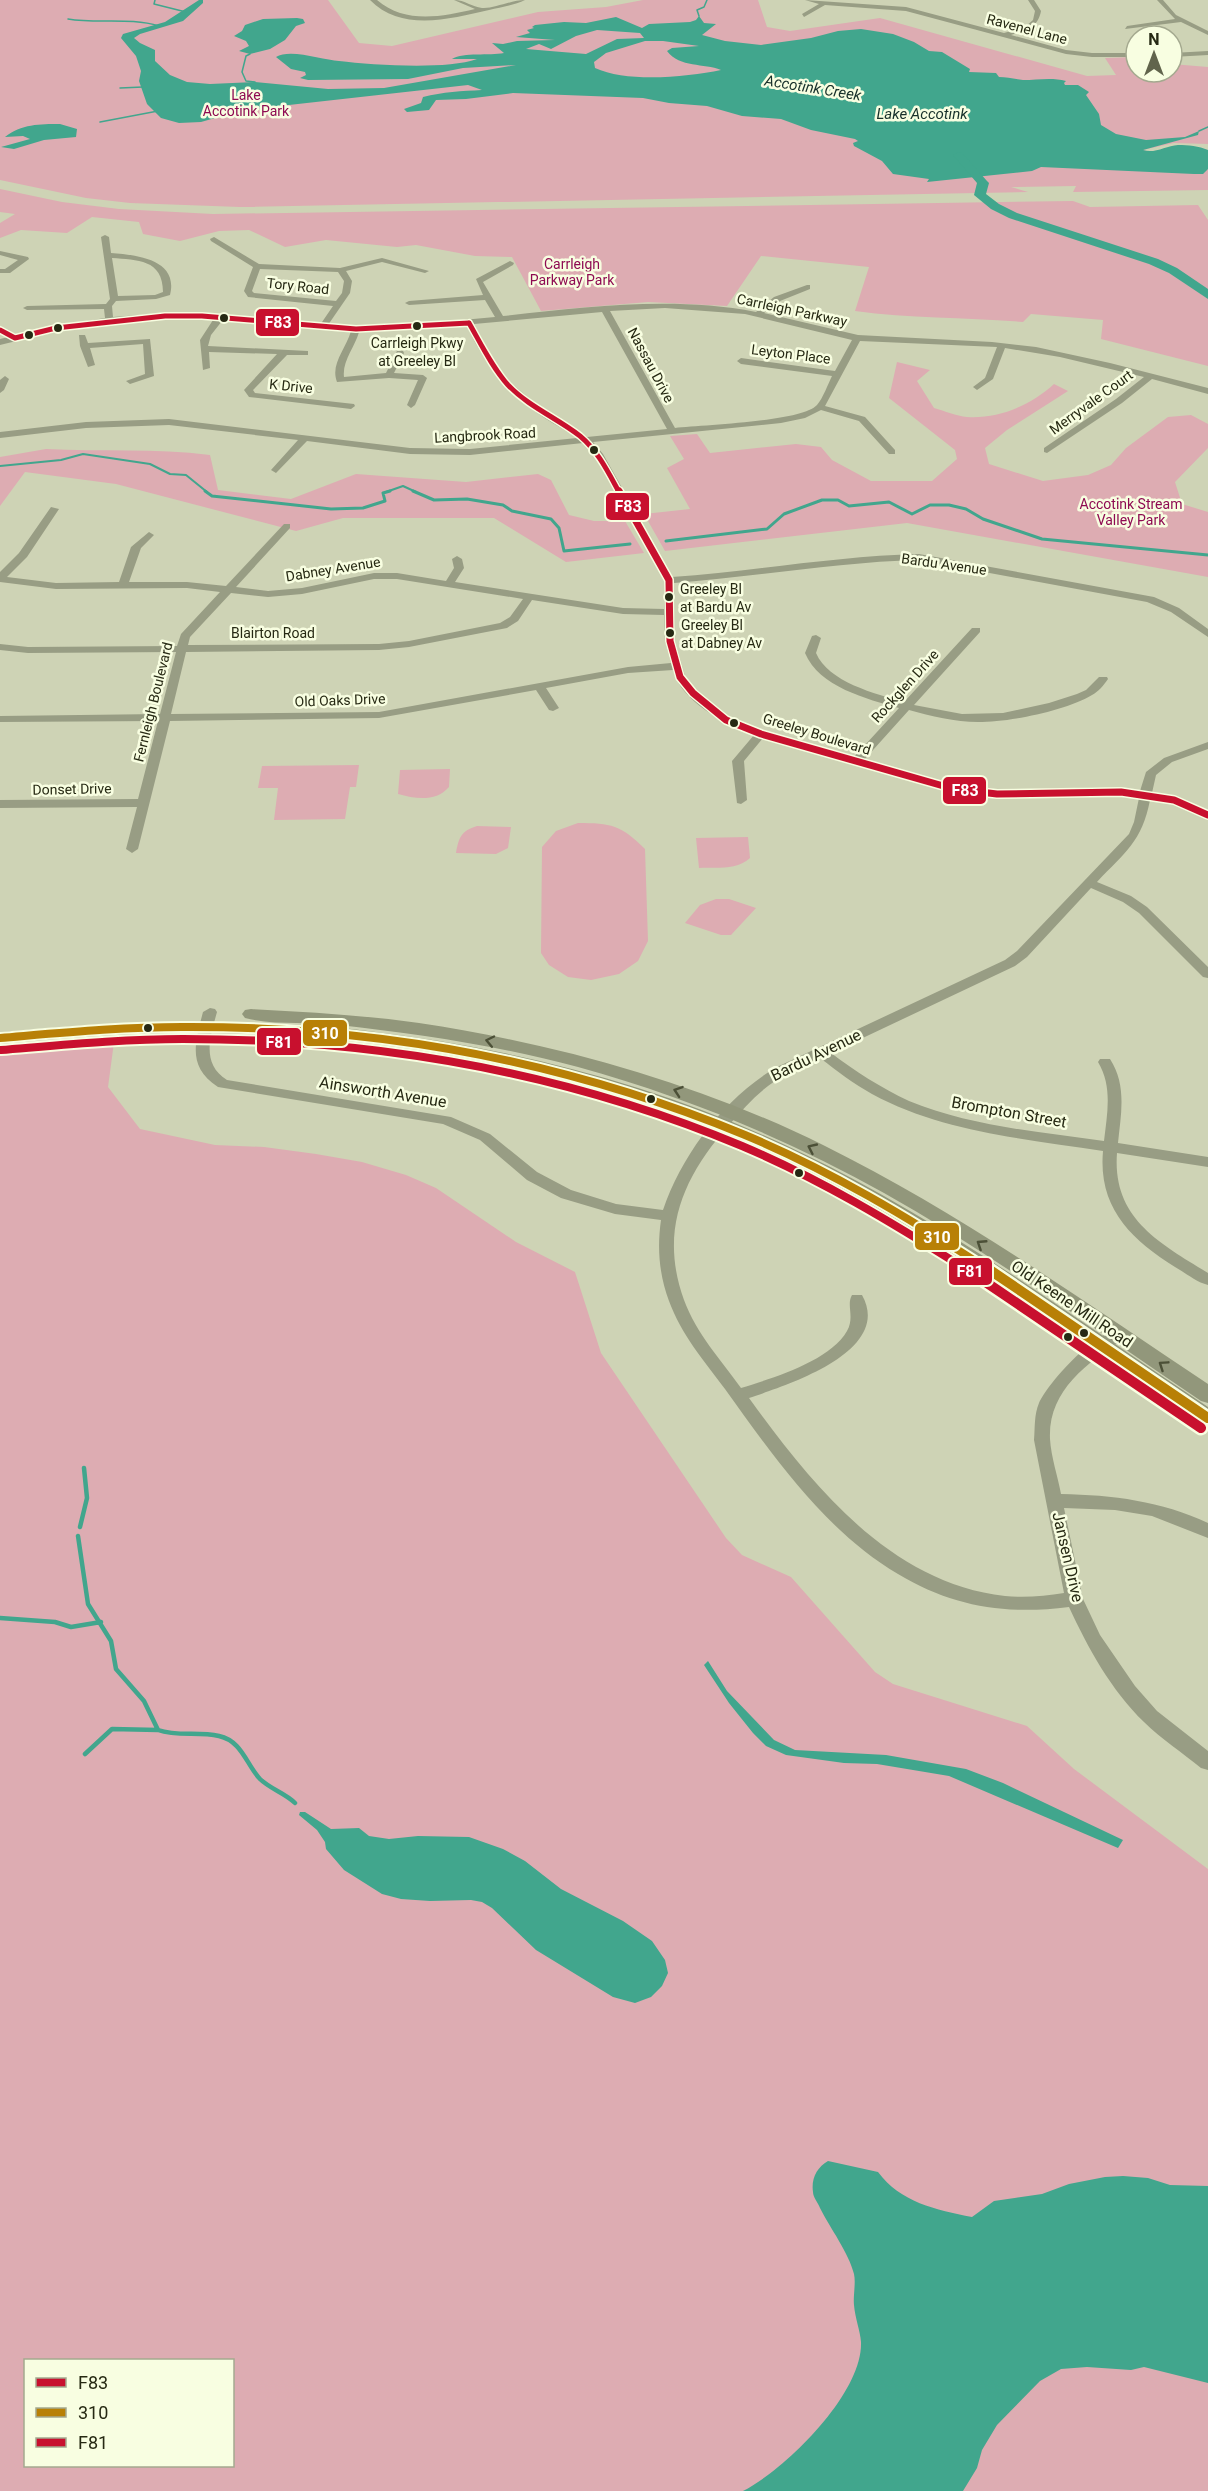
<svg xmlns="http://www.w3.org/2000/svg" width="1208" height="2491" viewBox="0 0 1208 2491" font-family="Roboto,sans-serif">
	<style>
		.green { fill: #ddacb2; fill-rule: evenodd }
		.water { fill: #41a68d; fill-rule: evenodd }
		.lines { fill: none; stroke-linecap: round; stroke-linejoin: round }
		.stream-far3 { stroke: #41a68d; stroke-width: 1.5 }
		.stream-far2 { stroke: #41a68d; stroke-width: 2 }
		.stream-far1 { stroke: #41a68d; stroke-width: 3 }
		.stream { stroke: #41a68d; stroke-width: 4.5 }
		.river { fill: #41a68d; fill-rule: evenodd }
		.minor { fill: #989d84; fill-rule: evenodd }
		.major { fill: #92977b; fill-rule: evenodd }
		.bus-1-far1-casing { stroke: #f8fee1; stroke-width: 8 }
		.bus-1-casing { stroke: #f8fee1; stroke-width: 10 }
		.bus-2-far1-casing { stroke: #f8fee1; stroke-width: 12 }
		.bus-2-casing { stroke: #f8fee1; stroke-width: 15 }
		.bus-3-far1-casing { stroke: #f8fee1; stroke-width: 12 }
		.bus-3-casing { stroke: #f8fee1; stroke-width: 15 }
		.bus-1-far1 { stroke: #c8102e; stroke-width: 5 }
		.bus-1 { stroke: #c8102e; stroke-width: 7 }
		.bus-2-far1 { stroke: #b88006; stroke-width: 8 }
		.bus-2 { stroke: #b88006; stroke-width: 10 }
		.bus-3-far1 { stroke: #c8102e; stroke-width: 8 }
		.bus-3 { stroke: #c8102e; stroke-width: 10 }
		.oneway { stroke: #4c5037 }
		.bus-dot { fill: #262913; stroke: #f8fee1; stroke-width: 2 }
		.labels { text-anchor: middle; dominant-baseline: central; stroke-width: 5; stroke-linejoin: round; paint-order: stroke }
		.far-street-label { font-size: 14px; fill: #262913; stroke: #f8fee1 }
		.far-park-label { font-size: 14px; fill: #8e0b52; stroke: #f8fee1 }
		.bus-label { font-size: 14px; fill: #262913; stroke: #f8fee1; text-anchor: start }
		.far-water-label { font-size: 15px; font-style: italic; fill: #17302a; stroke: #f8fee1 }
		.street-label { font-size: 16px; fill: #262913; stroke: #f8fee1 }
		.line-badge { stroke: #f8fee1; stroke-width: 2 }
		.badge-label { font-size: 16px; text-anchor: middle; font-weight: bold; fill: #fff }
	</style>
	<rect width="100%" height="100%" fill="#ced3b5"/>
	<!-- green -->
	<path class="green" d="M0 0H328L359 43 392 46 538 12 606 7 643 0H758L767 27 790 31 880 18 1087 76 1116 75 1105 58 1136 57V72H1172V64L1208 67V144L1174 143 1143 150 1151 152 1181 145 1208 150V190L1073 192 1076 186 1011 187 1028 192 240 207 130 203 86 198 0 180Z
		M0 189 62 202 119 209 213 214 1073 201 1090 207 1198 205 1208 220V366L1101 339 1103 320 1031 314 1023 322C967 317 911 319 855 311L869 267 761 256 727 306 648 302 541 311 512 257 475 256 416 245 397 247 326 240 285 247 249 230 219 231 180 241 143 234 139 222 92 217 67 233 21 230 0 238V223L15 214 0 212Z
		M897 362 930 370 917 381 934 408C945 411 956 416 967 417 999 419 1031 405 1054 384L1068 391 1007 430 985 448 989 464 1043 481 1088 475 1111 465 1126 448 1168 417 1191 415 1208 424V448L1175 482 1182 504 1208 512V577L907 523 665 551 644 514 690 509 667 468 684 459 670 436 697 434 710 453 796 444 821 447 832 460 871 481H932L957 459 955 450 889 398Z
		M46 449C101 452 155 448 210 455L218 490 291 499 356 474 466 482 538 474 551 480 569 515 594 521H625L644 553 566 562 494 518H343L296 531 116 484 25 472 0 506V457Z
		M359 765 356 787H350L345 819 274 820 278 788H258L262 766Z
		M450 769 449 787C436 802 416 799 398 794L400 770Z
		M578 823C611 823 621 825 645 849L648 941 638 961 619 974 591 980 568 977 549 965 541 953 542 847 556 831Z
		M477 826 511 827 508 848 496 854 456 853C459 837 461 831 477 826Z
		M748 837 750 858C736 871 716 867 699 868L696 838Z
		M716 899H729L756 908 731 935H721L685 923 700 905Z
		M114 1042 108 1087 140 1129 215 1145 264 1147 316 1154 362 1162 406 1175 436 1188 516 1242 575 1272 601 1353 726 1538 742 1555 791 1577 875 1672 893 1684 1027 1726 1074 1769 1208 1869V2491H0V1051ZM26 2360H232V2466H26Z"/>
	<!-- water -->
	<path class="water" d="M199 0H203V3L183 21 140 34 134 38 140 43 155 50V61L170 75 187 82 210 84 255 82 328 89 384 88 516 65 463 68 408 79 308 80 300 78 306 75 305 72 291 69 276 57C290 48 323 60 339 61 373 65 446 70 477 59H452C464 52 489 56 504 53L492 43 503 44 517 41 555 40 516 37 530 33 527 30 534 28 532 27 535 25 564 22 586 23 616 17 642 28 649 24 690 22 696 20 699 16 704 23 716 24 702 35 725 41 761 45 811 38 838 31 861 29 893 34 914 42 929 51 942 52 970 69 969 72 996 73 999 77C1007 77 1015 79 1023 80 1037 80 1052 77 1066 81L1064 83 1065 85H1078L1089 92 1086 95 1099 114 1101 125 1116 134 1146 140 1185 137 1199 131 1198 135 1143 150C1154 154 1166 146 1178 145 1188 145 1199 146 1208 150V169L1203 174H1194L1041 167 1032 171 927 182 929 179 893 174 882 161 854 146 853 143 858 141 855 139 811 130 781 119 742 116 707 106 669 103 643 98 513 93 466 99 436 100 429 110 407 112 404 109 421 103 423 97C443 92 462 91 482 90L468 85 271 107 229 114 201 122 179 123 161 118 147 104 139 81 141 71 136 56 121 38 123 34 165 22ZM597 30 640 33 644 38 617 39 586 54 526 49 539 44 551 49 576 36ZM645 41H663L699 46 672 48 667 51C680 68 704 63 721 70 687 77 627 83 595 68L594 62 606 53Z
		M297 18 303 19 305 23 296 26 285 40 270 49 250 54 239 51 249 46 246 41 234 36 242 31 245 25 263 19Z
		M60 124 77 129 76 137 44 140 14 149 1 147 30 139 23 136 5 137C21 124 40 124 60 124Z
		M708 1661 727 1691 774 1740 795 1750 886 1755 966 1769 1003 1783 1123 1840 1118 1848 949 1776 877 1764 844 1763 786 1755 766 1746 753 1733 729 1703 704 1665Z
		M300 1812H305L331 1829 359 1828 369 1836 389 1839 418 1836 469 1837 503 1849 525 1861 561 1889 623 1921 652 1941 665 1960 668 1973 662 1986 651 1997 635 2003 613 1997 536 1950 492 1908 482 1902 471 1900 430 1901 401 1899 382 1894 344 1870 326 1849 325 1842 317 1830 299 1815Z
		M828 2161 878 2172C900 2202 936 2210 972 2217L994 2201 1042 2194 1069 2184 1105 2177 1123 2176 1148 2178 1170 2185 1208 2186V2383L1144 2367 1131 2370 1087 2367 1061 2369 1040 2381 997 2425 982 2450 977 2468 963 2491H743C786 2469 863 2393 861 2342 860 2330 855 2318 854 2305 853 2296 856 2283 854 2274 849 2253 830 2228 820 2208 818 2203 813 2197 813 2192 811 2179 817 2167 828 2161Z"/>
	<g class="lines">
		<!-- stream-far3 -->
		<path class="stream-far3" d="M155 0 154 4 186 12
			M699 16 697 10 704 7 707 0
			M68 19C98 24 130 17 159 26
			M250 54 246 56 242 72 246 81 255 82
			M120 88 143 87
			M100 122 158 111
			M1199 131 1208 127"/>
		<!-- stream-far2 -->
		<path class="stream-far2" d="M0 466 61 460 83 454 150 464 170 474 186 475 207 492
			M386 492 403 486 416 492"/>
		<!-- stream-far1 -->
		<path class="stream-far1" d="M205 491 212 496 331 509 363 508 385 501 383 493 390 491
			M413 491 434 500 467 499 503 505 512 511 551 519 559 528 564 551 630 544
			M666 541 767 529 784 514 822 500H838L849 506 889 502 912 514 930 505H949L966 509 983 519 1042 539 1208 555"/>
		<!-- stream -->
		<path class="stream" d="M80 1527 87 1498 84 1468
			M78 1536 88 1604 111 1641 116 1669 144 1701 158 1730C178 1737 198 1731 219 1736 242 1741 246 1764 260 1779 270 1789 285 1793 295 1803
			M0 1618 55 1622 71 1627 101 1622
			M85 1754 112 1729 158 1730"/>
		<!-- river -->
		<path class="river" d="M958 152 962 153 987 181 989 183 986 194 999 204 1017 213 1158 259 1177 268 1208 289V299L1169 273 1149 264 1009 218 991 209 974 195 977 183 953 155Z"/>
		<!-- minor -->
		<path class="minor" d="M370 0H377C405 24 441 17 475 9L454 0C465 0 472 7 482 8 494 9 511 0 525 0 515 5 501 7 489 10 450 19 401 32 370 0Z
			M805 0 906 7 1004 33 1025 27 1033 20 1035 11 1028 0H1034L1041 11C1038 28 1026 30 1011 35L1066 50 1092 53H1136V57H1092L1066 54 906 11 825 5 804 17 802 14 819 4Z
			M1157 0H1163L1176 15 1208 31V35L1181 22 1125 29 1127 26 1175 19Z
			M1208 51V55L1172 57V53Z
			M105 235 109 237 111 253C136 255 179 259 170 295L156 299 116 301 112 306 113 317C183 310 251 319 320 325L333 306 248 297 244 291 253 267 211 241 210 239 214 237 259 264 340 268 382 258 429 271 425 273 382 262 346 271 352 281 350 293 328 325 397 326 495 317 485 300 409 305 405 303 409 301 483 295 476 279 510 261 514 263 513 265 483 282 503 316C587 307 672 296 756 312L774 297 807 285H810V289L780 301 764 313 858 335 992 342 1036 347 1110 363 1208 388V394L1152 379 1122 403 1047 453 1044 452V448L1116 399 1144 377 1060 357 1005 348 993 379 977 390 973 387 985 378 997 347 860 341 825 406 865 417 895 450V454H889L859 421 821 410 805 418 781 423 593 442 603 454 672 577C755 571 837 556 919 554L1154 597 1179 608 1208 629V637L1171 612 1147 602 919 560C837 562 756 577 674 583L675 641 685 676 697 691 730 718 765 732 854 757 899 708C867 699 819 687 805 653L812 636 816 635 821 638 816 653C828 682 876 694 904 702L972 628H980V632L914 705 962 714 1003 713 1049 703 1077 694 1086 690 1099 677H1107L1108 679C1104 685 1098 692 1092 695 1065 711 1010 722 978 722 955 722 931 716 909 710L864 760C908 772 953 789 998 790 1046 791 1093 784 1140 791L1146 772 1164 758 1208 742V749L1172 762 1156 775 1152 793 1178 797 1208 811V819L1171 803 1150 800C1142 842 1125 852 1097 882L1131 896 1147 907 1208 967V978L1203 977 1139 913 1123 902 1091 888 1027 957 1015 966 831 1053C855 1071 881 1088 909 1101 970 1126 1039 1132 1104 1141 1107 1114 1113 1087 1098 1062L1100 1059H1110C1127 1085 1121 1114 1118 1143L1208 1157V1167L1117 1153C1112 1218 1159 1243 1208 1273V1285C1196 1282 1186 1273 1175 1267 1130 1239 1098 1207 1103 1151 1025 1139 942 1132 872 1094 854 1084 837 1071 820 1058 805 1065 789 1071 775 1081 757 1093 743 1109 729 1125 683 1177 659 1231 684 1300 696 1333 721 1360 741 1388 773 1378 830 1361 847 1331 855 1317 846 1305 852 1295H862C894 1352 785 1386 749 1398 812 1485 890 1583 1005 1596 1025 1598 1045 1596 1064 1593L1034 1440C1035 1427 1034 1415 1039 1403 1048 1383 1100 1324 1123 1331L1125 1335 1123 1339C1086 1364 1048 1391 1050 1439 1051 1457 1058 1477 1061 1494 1113 1495 1161 1501 1208 1523V1538L1152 1516 1115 1510 1064 1508 1083 1599 1100 1635 1135 1686 1157 1711 1208 1751V1770L1201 1768C1183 1753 1161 1739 1144 1722 1111 1690 1088 1648 1069 1607 1006 1615 953 1607 898 1574 825 1531 773 1456 725 1389 704 1361 681 1334 669 1301 659 1274 657 1248 661 1220L615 1214 561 1198 527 1180 480 1140 443 1124 218 1087C187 1067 195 1043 203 1012L210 1008 215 1009 217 1012C210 1037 201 1064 227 1080L451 1117 490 1134 537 1172 571 1190 616 1204 663 1210C682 1154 725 1097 777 1067L1005 960 1017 951 1129 834 1134 822 1139 798 1091 795 997 798 954 793 763 738 744 761 747 800 741 804 737 803 732 761 754 735C726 724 681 702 673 670L628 673 546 688 559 708 553 711 549 710 536 690 379 718 170 721 138 849 132 853 126 849 137 807 0 808V800L138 799 158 721 0 722V716L160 714 176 652 28 653 0 650V644L28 647 177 646 181 634 220 592 187 588 56 589 0 582V572L19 553 51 507 59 509 27 557 7 577 56 583 119 582 131 547 149 532 154 535 141 548 129 582H187L226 586 284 524H290V528L236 587 268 591 302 588 374 573H397L446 581 454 568 452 559 457 556 462 559 464 568 455 582 623 608 664 609V580L594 455 583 443 470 455 410 454 307 441 276 473 271 470 298 440 169 425 86 428 0 438V432L86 422 169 419 410 448 470 449 577 438C561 427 544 419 529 407 500 386 482 357 466 325L359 332C355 347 342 361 344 377L386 373 397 351H403L404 353 394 373 423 375 427 378 415 405 411 408 407 405 418 380 389 378 337 382C330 364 346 349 351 331L222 321 211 335 208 346 308 351V355H287L253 390 255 393 354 404 355 406 351 409 249 397 244 390 277 354 209 352 210 368 203 370 200 340 213 320C140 315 71 327 0 345V339L50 327 105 318 104 309 27 310 23 308 27 306 106 304 110 299 101 237ZM112 258C137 260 163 259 163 292L155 295 118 296ZM260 269 338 272 344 281 342 293 336 301 254 293 252 291ZM665 308 745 314 852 340 835 371 741 358 737 361 741 364 832 376C828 384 823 398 817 405 801 422 702 425 675 428L610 311ZM602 312 667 429 587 437 535 403 512 384 495 363 474 324ZM374 579H397L523 599 510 617 500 623 409 641 379 644 188 645 190 637 231 593 268 597 302 594ZM532 600 623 614 664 615 665 641 671 663 628 667 379 712 171 714 186 652 379 650 409 647 507 628 518 621Z
			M0 251 28 257 29 259 10 273H0V269H5L18 260 0 255Z
			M79 335H85L88 343 150 339 154 376 130 384 126 381 145 374 143 344 90 348 95 365 88 367 80 346Z
			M5 376 9 379 4 390 0 393V380Z"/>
		<!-- major -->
		<path class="major" d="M251 1009C307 1012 363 1015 419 1023 558 1044 698 1083 825 1146 960 1213 1083 1301 1208 1384V1403L1201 1401C1096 1330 994 1255 884 1193 787 1139 684 1096 578 1067 499 1046 420 1034 339 1025 309 1021 275 1026 245 1018L242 1014 245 1010Z
			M183 1022C244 1023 306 1023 368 1031 519 1049 667 1087 804 1154 947 1223 1076 1319 1208 1407V1426L1201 1424C1075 1339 952 1247 818 1176 622 1074 402 1031 182 1033 121 1033 61 1038 0 1044V1032L91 1025Z"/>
		<!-- bus-1-far1 casing -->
		<g class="bus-1-far1-casing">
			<path id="bus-1-far1" d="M469 323C481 344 492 367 508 385 529 407 557 418 580 436 598 451 608 472 619 492
				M0 330 15 338 56 328 165 316H202L356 329 469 323"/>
		</g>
		<!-- bus-1 casing -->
		<g class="bus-1-casing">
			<path id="bus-1" d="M619 491 669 580 670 641 680 677 693 693 726 720 761 734 954 789 997 794 1121 792 1174 800 1208 815"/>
		</g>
		<!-- bus-2-far1 casing -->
		<g class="bus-2-far1-casing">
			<path id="bus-2-far1" d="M0 1038C60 1033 121 1027 182 1027 375 1026 566 1061 745 1135 829 1170 909 1218 986 1268"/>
		</g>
		<!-- bus-2 casing -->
		<g class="bus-2-casing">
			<path id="bus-2" d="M984 1266 1208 1418"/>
		</g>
		<!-- bus-3-far1 casing -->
		<g class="bus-3-far1-casing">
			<path id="bus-3-far1" d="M1 1050C62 1045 122 1039 183 1039 375 1039 565 1072 742 1146 820 1179 893 1223 964 1268"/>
		</g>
		<!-- bus-3 casing -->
		<g class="bus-3-casing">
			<path id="bus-3" d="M962 1266 1201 1428"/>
		</g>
		<!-- bus-1-far1 -->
		<use href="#bus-1-far1" class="bus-1-far1"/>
		<!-- bus-1 -->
		<use href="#bus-1" class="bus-1"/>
		<!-- bus-2-far1 -->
		<use href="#bus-2-far1" class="bus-2-far1"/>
		<!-- bus-2 -->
		<use href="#bus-2" class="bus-2"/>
		<!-- bus-3-far1 -->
		<use href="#bus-3-far1" class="bus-3-far1"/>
		<!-- bus-3 -->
		<use href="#bus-3" class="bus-3"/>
	</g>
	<!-- one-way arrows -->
	<defs><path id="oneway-chevron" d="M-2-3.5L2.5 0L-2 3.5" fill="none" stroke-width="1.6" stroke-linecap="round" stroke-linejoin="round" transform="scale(1.5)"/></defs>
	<g class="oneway">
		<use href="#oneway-chevron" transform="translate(490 1041) rotate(-168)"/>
		<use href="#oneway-chevron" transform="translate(678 1091) rotate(-161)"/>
		<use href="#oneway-chevron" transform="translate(812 1148) rotate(-155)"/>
		<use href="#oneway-chevron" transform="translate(981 1244) rotate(-147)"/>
		<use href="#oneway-chevron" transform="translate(1163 1365) rotate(-146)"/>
	</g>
	<!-- markers -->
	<g class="bus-dot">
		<circle cx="224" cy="318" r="5"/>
		<circle cx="417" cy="326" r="5"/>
		<circle cx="58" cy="328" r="5"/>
		<circle cx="29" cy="335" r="5"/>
		<circle cx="594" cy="450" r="5"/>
		<circle cx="669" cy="597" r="5"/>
		<circle cx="670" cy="633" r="5"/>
		<circle cx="734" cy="723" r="5"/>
		<circle cx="148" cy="1028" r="5"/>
		<circle cx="651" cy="1099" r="5"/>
		<circle cx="799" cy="1173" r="5"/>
		<circle cx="1084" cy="1333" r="5"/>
		<circle cx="1068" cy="1337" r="5"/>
	</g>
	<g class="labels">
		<!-- far-street labels -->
		<g class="far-street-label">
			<text transform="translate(1027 29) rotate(15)">Ravenel Lane</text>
			<text transform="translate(298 286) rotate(6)">Tory Road</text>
			<text transform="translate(792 310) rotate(12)">Carrleigh Parkway</text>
			<text transform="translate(791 354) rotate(7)">Leyton Place</text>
			<text transform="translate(651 365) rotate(62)">Nassau Drive</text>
			<text transform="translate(291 386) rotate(6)">K Drive</text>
			<text transform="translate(1091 402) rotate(-36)">Merryvale Court</text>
			<text transform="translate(485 435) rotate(-3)">Langbrook Road</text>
			<text transform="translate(944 564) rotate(8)">Bardu Avenue</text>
			<text transform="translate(333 569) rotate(-9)">Dabney Avenue</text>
			<text x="273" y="633">Blairton Road</text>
			<text transform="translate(905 686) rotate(-48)">Rockglen Drive</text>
			<text transform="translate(340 700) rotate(-2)">Old Oaks Drive</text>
			<text transform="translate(153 702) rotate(-76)">Fernleigh Boulevard</text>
			<text transform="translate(817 734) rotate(17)">Greeley Boulevard</text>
			<text transform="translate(72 789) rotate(-1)">Donset Drive</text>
		</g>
		<!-- far-park labels -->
		<g class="far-park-label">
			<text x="246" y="95">Lake<tspan x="246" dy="16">Accotink Park</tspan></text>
			<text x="572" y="264">Carrleigh<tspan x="572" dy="16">Parkway Park</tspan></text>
			<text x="1131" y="504">Accotink Stream<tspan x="1131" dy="16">Valley Park</tspan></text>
		</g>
		<!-- bus labels -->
		<g class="bus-label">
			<text x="417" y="343" text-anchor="middle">Carrleigh Pkwy<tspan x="417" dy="18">at Greeley Bl</tspan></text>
			<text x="680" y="589">Greeley Bl<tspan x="680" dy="18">at Bardu Av</tspan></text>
			<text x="681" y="625">Greeley Bl<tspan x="681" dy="18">at Dabney Av</tspan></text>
		</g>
		<!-- far-water labels -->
		<g class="far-water-label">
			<text transform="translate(813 88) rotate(9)">Accotink Creek</text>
			<text x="922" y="114">Lake Accotink</text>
		</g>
		<!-- street labels -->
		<g class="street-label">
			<text transform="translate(816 1055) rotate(-26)">Bardu Avenue</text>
			<text transform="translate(383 1092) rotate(9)">Ainsworth Avenue</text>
			<text transform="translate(1009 1112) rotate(10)">Brompton Street</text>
			<text transform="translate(1072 1304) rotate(34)">Old Keene Mill Road</text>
			<text transform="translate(1068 1557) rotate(77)">Jansen Drive</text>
		</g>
	</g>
	<g class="line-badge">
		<rect x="255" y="308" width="45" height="29" rx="6" fill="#c8102e"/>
		<rect x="605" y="492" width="45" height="29" rx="6" fill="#c8102e"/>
		<rect x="942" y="776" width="45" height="29" rx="6" fill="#c8102e"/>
		<rect x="302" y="1019" width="46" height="28" rx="6" fill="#b88006"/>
		<rect x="256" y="1027" width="46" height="29" rx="6" fill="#c8102e"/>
		<rect x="914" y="1222" width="46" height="29" rx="6" fill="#b88006"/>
		<rect x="948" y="1257" width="45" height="29" rx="6" fill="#c8102e"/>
	</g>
	<g class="badge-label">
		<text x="278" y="328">F83</text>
		<text x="628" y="512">F83</text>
		<text x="965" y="796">F83</text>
		<text x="325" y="1039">310</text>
		<text x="279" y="1048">F81</text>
		<text x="937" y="1243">310</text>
		<text x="970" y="1277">F81</text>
	</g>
	<!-- legend -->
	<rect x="24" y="2359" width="210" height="108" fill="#f8fee1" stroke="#a4a98f" stroke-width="1.5"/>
	<rect x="36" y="2378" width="30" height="9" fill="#c8102e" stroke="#a4a98f" stroke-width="1.5"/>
	<text x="78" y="2389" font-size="18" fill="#262913">F83</text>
	<rect x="36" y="2408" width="30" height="9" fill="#b88006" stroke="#a4a98f" stroke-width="1.5"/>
	<text x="78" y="2419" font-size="18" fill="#262913">310</text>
	<rect x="36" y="2438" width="30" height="9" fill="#c8102e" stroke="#a4a98f" stroke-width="1.5"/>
	<text x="78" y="2449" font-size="18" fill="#262913">F81</text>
	<!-- north arrow -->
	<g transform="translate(1154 54)"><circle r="28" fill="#f8fee1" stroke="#a4a98f" stroke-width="1.5"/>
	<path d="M0-4.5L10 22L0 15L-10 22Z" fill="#61644c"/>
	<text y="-9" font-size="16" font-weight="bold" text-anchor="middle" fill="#262913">N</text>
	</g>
</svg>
